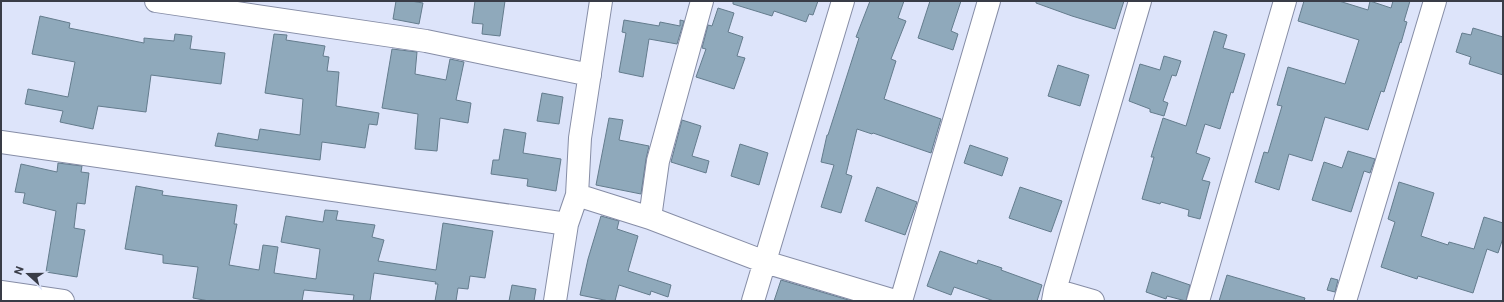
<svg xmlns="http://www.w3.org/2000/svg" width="1504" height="302" viewBox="0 0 1504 302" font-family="Commissioner,sans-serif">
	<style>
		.building { fill: #8fa9bb; stroke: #647c8d }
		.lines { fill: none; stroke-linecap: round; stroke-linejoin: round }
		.minor-casing { stroke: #868da6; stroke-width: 24 }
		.minor { stroke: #fff; stroke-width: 22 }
	</style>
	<rect width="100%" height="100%" fill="#dde4fa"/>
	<!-- building -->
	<path class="building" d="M396 1H411L423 3 419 24 393 19Z
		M475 1H505L500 36 482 34 483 24 472 23Z
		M733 1H818L813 15 809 14 806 22 774 11 772 16 733 4Z
		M870 1H904L898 18 906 21 891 59 896 61 884 99 941 119 931 153 873 133 872 134 857 129 846 174 852 176 841 213 821 207 834 165 821 162 827 135H828L859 38 856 37Z
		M930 1H961L951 31 958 34 953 50 918 38Z
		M1036 1H1124L1115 29 1072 16 1036 3Z
		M1304 1H1339L1368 10 1370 1 1391 8 1393 1H1410L1404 21 1407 22 1401 43 1400 42 1384 92 1381 91 1368 130 1325 117 1312 161 1289 154 1279 190 1255 182 1264 152 1268 153 1282 106 1277 105 1288 67 1345 84 1359 40 1298 21Z
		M718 8 734 13 728 32 743 37 737 56 745 58 734 89 696 77 706 49 702 48 708 25 712 26Z
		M40 16 70 23 69 28 144 43V38L174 41 175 34 192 36 190 49 225 53 221 84 151 75 146 112 98 106 93 129 60 122 63 111 25 104 28 89 68 97 75 62 32 54Z
		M624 20 659 26 660 22 680 26V20L684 21 677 44 649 39 643 77 619 72 626 33 622 32Z
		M1473 28 1503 37V75L1469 64 1471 57 1456 52 1462 33 1471 35Z
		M1214 31 1227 35 1223 48 1245 54 1233 93 1231 92 1220 129 1205 124 1196 153 1210 158 1202 180 1210 182 1200 219 1188 216 1189 210 1161 202 1160 204 1142 199 1154 157H1151L1163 118 1186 126Z
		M274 34 287 35 286 40 325 46 323 56 329 57 327 71 339 72 336 106 379 113 377 125 369 124 365 148 322 142 320 160 215 146 218 133 258 140 260 129 300 135 303 99 265 93Z
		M392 49 417 52 415 74 446 80 450 59 464 62 456 100 471 103 468 123 440 118 437 151 415 149 418 114 382 108Z
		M1164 56 1181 61 1176 76 1172 75 1163 101 1168 103 1164 116 1150 112V109L1129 101 1140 64 1160 70Z
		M1058 65 1089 75 1080 106 1048 96Z
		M542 93 563 97 559 124 537 121Z
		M609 118 623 120 619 140 649 146 646 159 641 194 596 185Z
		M682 120 701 126 692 156 709 161 706 173 671 162Z
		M504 129 526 133 523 153 561 159 556 191 527 186 528 179 491 174 493 160H499Z
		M740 144 768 153 759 185 731 176Z
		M970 145 1008 158 1002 176 964 163Z
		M1348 151 1375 159 1370 173 1364 171 1351 212 1312 200 1324 162 1342 168Z
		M58 163 82 166 81 172 89 173 85 204 77 203 74 228 85 230 77 277 46 272 56 211 23 203 25 193 15 192 21 164 57 172Z
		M1399 182 1434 193 1421 236 1448 245 1449 242 1474 249 1484 217 1503 223V238L1498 253 1487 249 1473 293 1418 276 1417 279 1381 267 1395 222 1388 219Z
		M136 186 163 191 162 195 237 205 234 224H237L229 265 259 270 263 245 278 247 274 273 316 279 320 249 281 242 286 216 323 222 325 210 338 211 336 220 375 225 372 237 384 240 378 261 436 270 443 223 493 231 485 278 470 276 468 289 458 288 456 301H435L438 284H435L436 282 374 273 370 301H353L354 295 304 290 302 301H209L193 298 198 267 163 263V255L125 249Z
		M877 187 917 202 905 235 865 221Z
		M1020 187 1062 201 1051 232 1009 218Z
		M601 216 619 221 617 229 638 236 628 271 671 285 668 297 651 291 650 295 619 285 615 301H609L580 295 588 259Z
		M940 251 977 264 978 260 1002 268 1001 270 1042 285 1037 301H994L954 287 951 295 927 286Z
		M1152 272 1190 285 1186 301 1167 296 1166 299 1146 292Z
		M1227 275 1305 298 1304 301H1219Z
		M1331 278 1338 280 1335 292 1327 290Z
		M781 280 852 301H774Z
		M512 285 536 289 534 301H509Z"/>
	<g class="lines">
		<!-- minor casing -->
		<g class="minor-casing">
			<path id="minor" d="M156 1 426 41 590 75
				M1 142 567 224
				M577 195 650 218 765 262 895 301
				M650 218 658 161 702 1
				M1055 290 1093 301
				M1 292 63 301
				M555 301 567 224 577 195 580 138 601 1
				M753 301 843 1
				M901 301 989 1
				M1053 301 1055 290 1140 1
				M1198 301 1285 1
				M1345 301 1435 1"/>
		</g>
		<!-- minor -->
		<use href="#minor" class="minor"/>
	</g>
	<!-- border -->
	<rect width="1504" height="302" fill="none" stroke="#393c47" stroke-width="4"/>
	<!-- north arrow -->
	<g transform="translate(28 274) rotate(291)" stroke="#dde4fa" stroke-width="3" paint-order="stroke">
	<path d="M0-3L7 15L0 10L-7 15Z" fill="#393c47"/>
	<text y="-6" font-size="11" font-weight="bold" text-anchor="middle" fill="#393c47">N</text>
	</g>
</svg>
